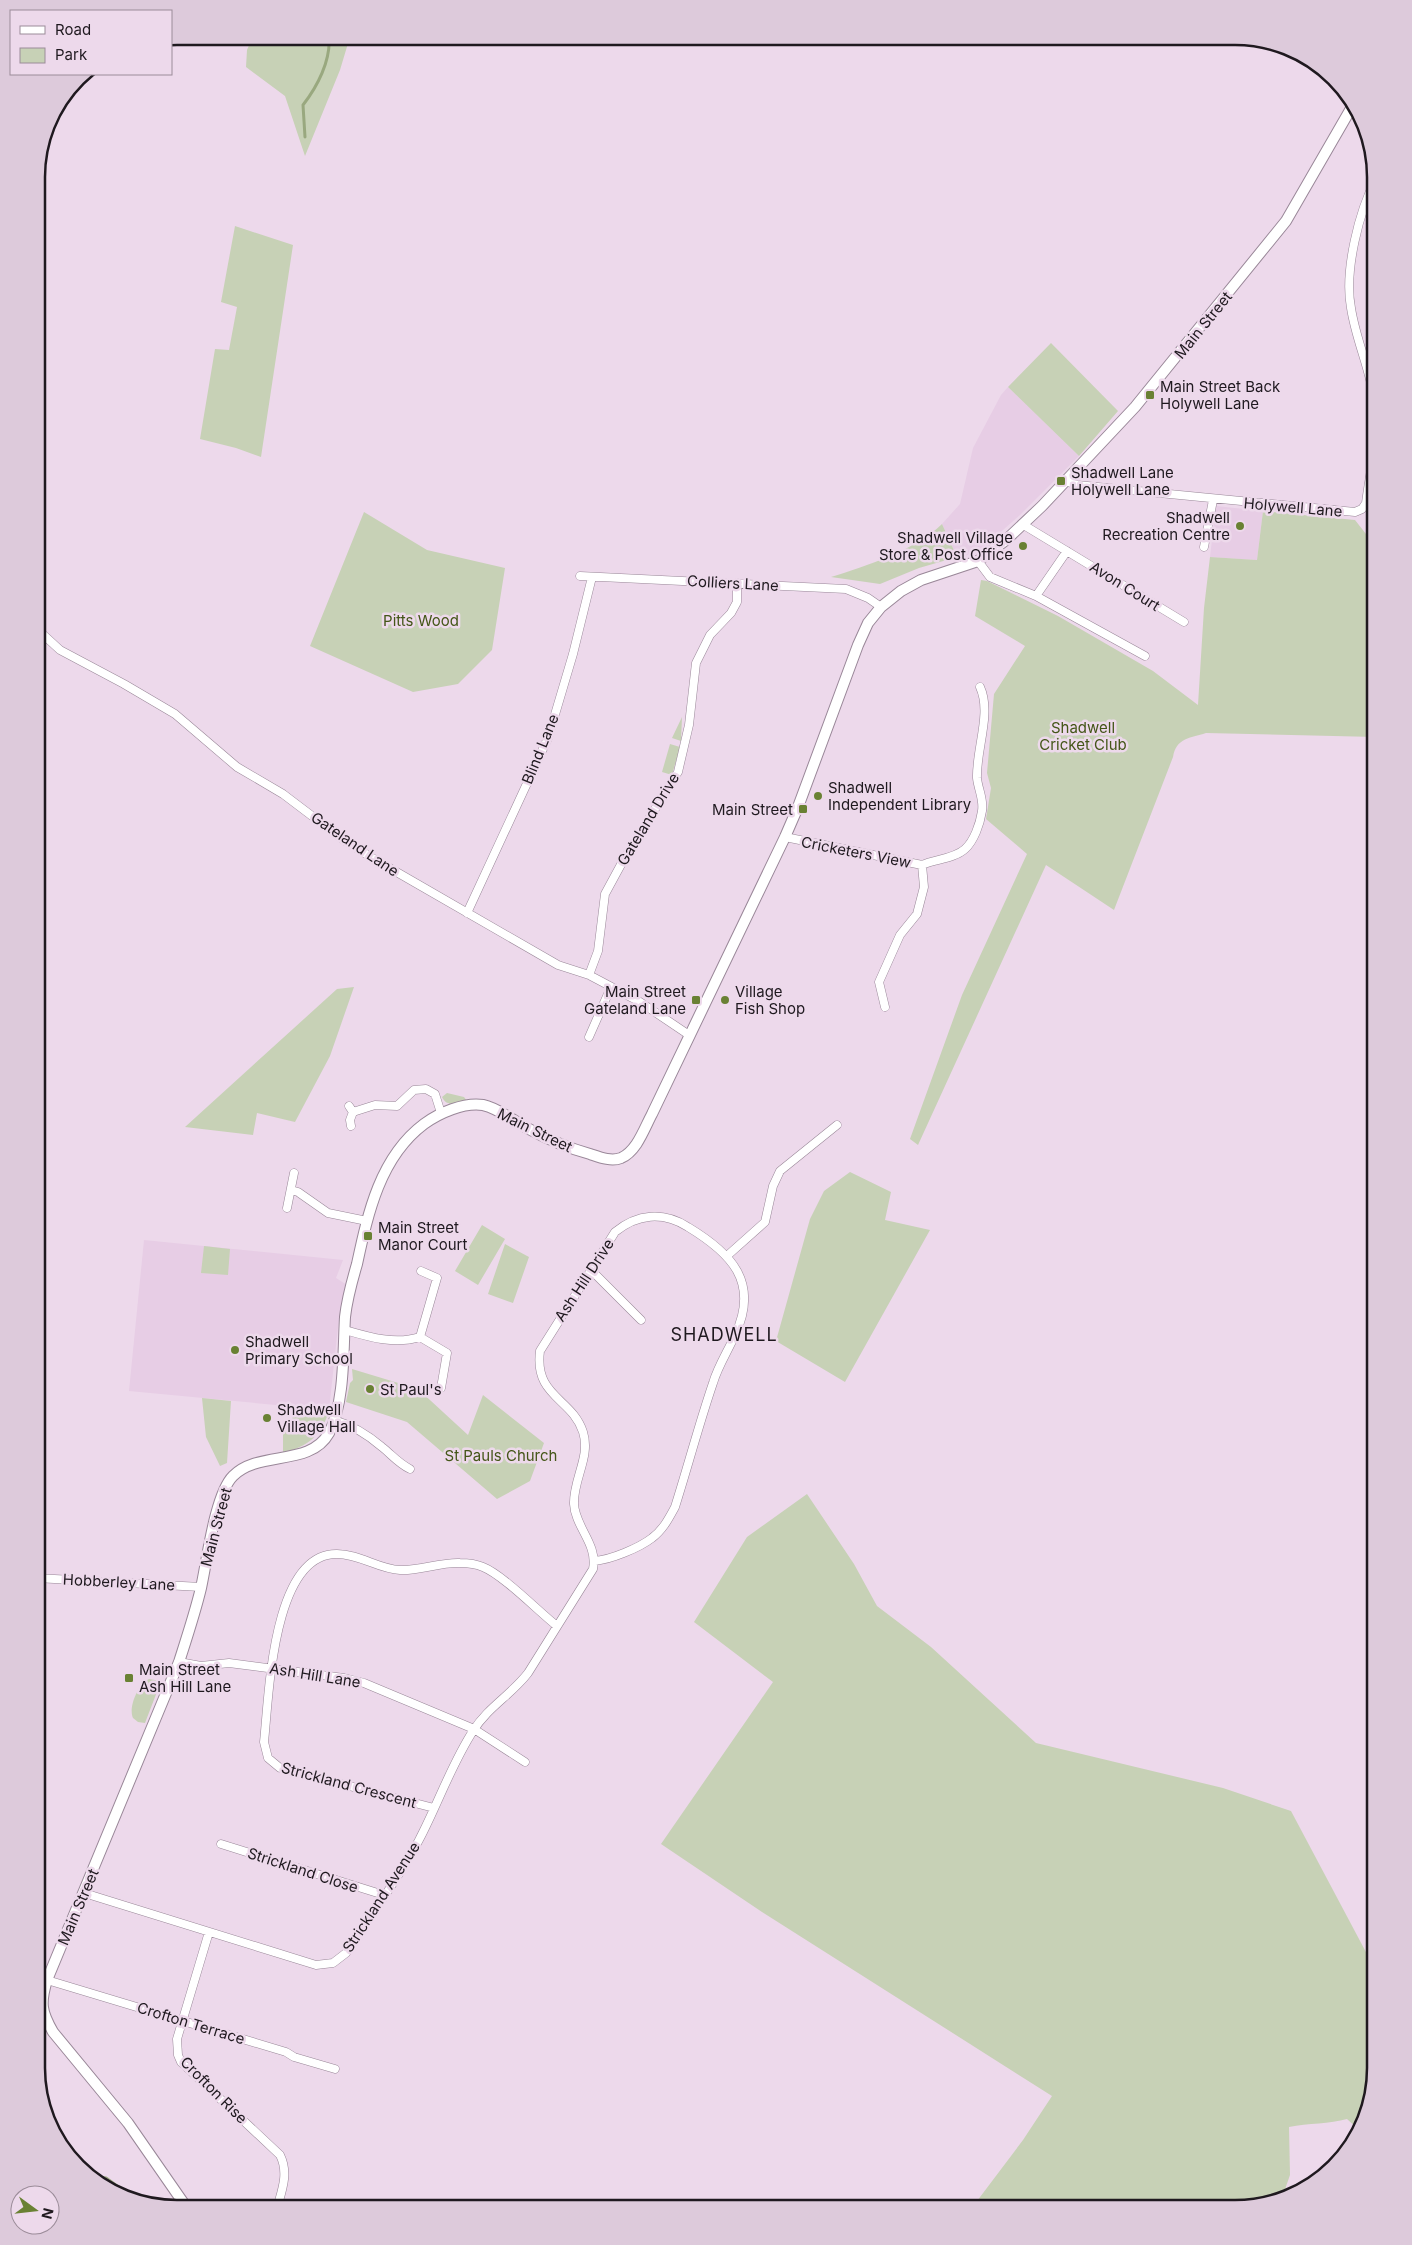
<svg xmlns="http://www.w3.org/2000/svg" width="1412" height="2245" viewBox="0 0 1412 2245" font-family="Inter,sans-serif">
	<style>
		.built { fill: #e7cde5 }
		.green { fill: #c7d1b6 }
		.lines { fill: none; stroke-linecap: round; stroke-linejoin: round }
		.stream { stroke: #99a87f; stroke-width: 3 }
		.minor-casing { stroke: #998798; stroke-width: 9 }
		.tertiary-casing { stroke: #998798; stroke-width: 12 }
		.minor { stroke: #fff; stroke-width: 8 }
		.tertiary { stroke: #fff; stroke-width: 10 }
		.poi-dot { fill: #698133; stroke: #edd9eb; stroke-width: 2 }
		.labels { text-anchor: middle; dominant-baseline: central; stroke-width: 5; stroke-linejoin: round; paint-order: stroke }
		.street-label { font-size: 15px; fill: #1f191f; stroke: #edd9eb }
		.poi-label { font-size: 15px; fill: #1f191f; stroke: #edd9eb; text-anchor: start }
		.park-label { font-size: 15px; fill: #445618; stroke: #edd9eb }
		.quarter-label { font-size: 18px; letter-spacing: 1px; fill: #1f191f; stroke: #edd9eb }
		.rim { fill: none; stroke: #1f191f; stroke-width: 2.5 }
	</style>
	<rect width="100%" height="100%" fill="#edd9eb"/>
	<!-- built -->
	<path class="built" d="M1008 387 1079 456 1020 515 977 553 957 557 942 524 960 504 973 448 1001 395Z
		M1216 506 1263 511 1257 560 1210 557Z
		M144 1240 343 1260 336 1278 347 1285 339 1318 329 1410 129 1391Z"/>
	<!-- green -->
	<path class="green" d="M253 36H348L349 40 340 70 305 156 285 96 246 67 247 50Z
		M235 226 293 245 261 457 236 448 200 439 215 349 229 350 237 307 221 302Z
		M1051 343 1118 411 1079 456 1008 387Z
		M1263 511 1355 520 1366 534 1376 539V737L1206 733C1190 738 1176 738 1173 757L1114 910 1046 865 918 1145 910 1139 962 995 1027 854 986 819 991 788 987 773 994 694 1025 646 975 616 981 580 987 581 1058 616 1153 671 1198 705 1204 608 1210 557 1257 560Z
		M364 512 427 550 505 568 492 650 458 684 413 692 310 646Z
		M942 524 957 557 919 568 880 584 831 577C866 566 916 550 942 524Z
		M682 717 681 741 672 738Z
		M670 744 680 747 672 775 662 772Z
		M354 987 330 1056 295 1122 257 1113 253 1135 185 1127 337 989Z
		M447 1093 464 1097 467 1101C458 1103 447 1108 442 1097Z
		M850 1172 891 1192 885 1220 930 1230 845 1382 776 1341 810 1219 824 1191Z
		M482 1225 505 1239 478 1285 455 1271Z
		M505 1244 529 1257 513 1303 488 1294Z
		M204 1246 230 1249 228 1275 201 1273Z
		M352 1369 418 1389 468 1435 483 1395 544 1443 530 1481 497 1499 407 1422 346 1402 350 1383 353 1380Z
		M202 1398 231 1401 227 1463 220 1466 206 1437Z
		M294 1407 329 1410C322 1436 308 1446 283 1453V1427H291Z
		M807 1494 854 1564 877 1606 931 1647 1036 1743 1223 1788 1291 1811 1376 1971V2068L1359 2130 1347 2119C1330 2124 1308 2123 1289 2127L1290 2175 1282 2198 1235 2209H971L1023 2140 1052 2096 762 1912 661 1844 773 1682 694 1622 747 1537Z
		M149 1679 155 1680 160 1684 145 1723 138 1722 133 1718C128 1708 138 1684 149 1679Z"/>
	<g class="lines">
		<!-- stream -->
		<path class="stream" d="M305 137 303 105C317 87 331 61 329 36
			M91 2176 106 2178 131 2196"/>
		<!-- minor casing -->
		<g class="minor-casing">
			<path id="minor" d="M1065 481 1077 485 1355 512 1362 509 1366 503C1370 471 1379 436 1375 404 1371 371 1356 341 1351 308 1344 271 1359 211 1376 179
				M1022 524 1184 622
				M1204 547 1213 500
				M978 561 990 577 1036 596 1145 656
				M580 576 846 589 868 598 881 607
				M1036 596 1067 551
				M36 628 60 650 124 684 175 714 237 767 283 794 345 841 374 859 558 965 589 975 640 1002 689 1035
				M785 837 922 865C935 859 954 859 965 849 974 841 980 824 982 811 984 799 978 789 977 778 976 749 992 713 980 687
				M467 913 548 738 573 654 592 577
				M589 975 598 951 605 894 624 859 678 772 689 725 696 663 710 635 731 613 737 602V583
				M885 1007 879 982 900 935 917 914 924 887 922 865
				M589 1037 611 987
				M349 1106 353 1112 350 1120 351 1126
				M353 1112 375 1105 397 1106 414 1090 426 1089 435 1094 441 1113
				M291 1190 298 1192 328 1213 367 1221
				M287 1208 294 1173
				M728 1255 765 1222 773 1186 780 1171 837 1125
				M590 1269 641 1320
				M345 1330C369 1337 395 1345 420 1337L447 1353 441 1388
				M420 1337 437 1278 421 1271
				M334 1420C352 1425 368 1435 382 1447 392 1455 398 1463 410 1469
				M36 1578 201 1587
				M179 1662 201 1666 229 1663 344 1678 364 1683 474 1729 525 1762
				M434 1808 280 1768 268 1758 264 1742C269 1697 272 1553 337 1554 360 1554 378 1569 400 1570 420 1571 440 1562 460 1563 468 1563 476 1564 483 1567 503 1575 538 1611 557 1626
				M221 1844 384 1895
				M84 1893 316 1965 333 1963 346 1953C370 1916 398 1880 419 1840 438 1804 451 1765 473 1731 488 1707 511 1695 528 1673L593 1569C598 1544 575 1527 574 1504 573 1479 591 1457 583 1432 572 1398 534 1397 540 1351L615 1232C637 1214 663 1211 688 1227 731 1253 760 1282 735 1335 728 1351 718 1366 713 1383 699 1424 688 1466 675 1507 669 1518 663 1530 652 1538 639 1548 610 1560 594 1561
				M209 1932 177 2039 178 2055 181 2062 280 2155C289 2173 282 2190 277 2208
				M47 1980 286 2052 294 2057 335 2069"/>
		</g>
		<!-- tertiary casing -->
		<g class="tertiary-casing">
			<path id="tertiary" d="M187 2208 128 2123 53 2032C41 2011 40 2003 47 1980L179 1662C187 1637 195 1613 201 1588 207 1561 215 1494 233 1476 259 1450 310 1467 329 1433 345 1403 343 1350 345 1317 347 1299 352 1281 357 1264 368 1213 380 1157 424 1124 439 1113 464 1102 483 1105 498 1108 514 1121 527 1128 547 1139 568 1148 590 1154 599 1157 611 1162 621 1158 637 1151 644 1129 652 1114L785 837 798 807 858 645 868 623 881 607 901 591 921 580 978 561 1006 540 1042 506 1135 407 1286 221 1353 105"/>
		</g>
		<!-- minor -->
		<use href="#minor" class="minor"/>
		<!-- tertiary -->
		<use href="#tertiary" class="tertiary"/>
	</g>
	<!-- markers -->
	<g class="poi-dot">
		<rect x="1145" y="390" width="10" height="10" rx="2.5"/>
		<rect x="1056" y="476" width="10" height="10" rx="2.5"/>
		<circle cx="1240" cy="526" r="5"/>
		<circle cx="1023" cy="546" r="5"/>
		<circle cx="818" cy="796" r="5"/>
		<rect x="798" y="804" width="10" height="10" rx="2.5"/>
		<rect x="691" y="995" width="10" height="10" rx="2.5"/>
		<circle cx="725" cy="1000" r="5"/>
		<rect x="363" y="1231" width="10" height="10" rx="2.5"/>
		<circle cx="235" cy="1350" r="5"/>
		<circle cx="370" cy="1389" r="5"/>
		<circle cx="267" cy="1418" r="5"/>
		<rect x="124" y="1673" width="10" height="10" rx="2.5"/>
	</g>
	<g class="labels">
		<!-- street labels -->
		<g class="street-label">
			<text transform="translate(1203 325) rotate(-51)">Main Street</text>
			<text transform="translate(1293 507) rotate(5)">Holywell Lane</text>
			<text transform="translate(733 583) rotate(3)">Colliers Lane</text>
			<text transform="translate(1125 586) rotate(32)">Avon Court</text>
			<text transform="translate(540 749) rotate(-68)">Blind Lane</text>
			<text transform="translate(648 819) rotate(-59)">Gateland Drive</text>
			<text transform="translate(355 844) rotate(34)">Gateland Lane</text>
			<text transform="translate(856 852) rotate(11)">Cricketers View</text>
			<text transform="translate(535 1130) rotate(26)">Main Street</text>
			<text transform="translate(584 1280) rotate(-57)">Ash Hill Drive</text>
			<text transform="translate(216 1527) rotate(-75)">Main Street</text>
			<text transform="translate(119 1582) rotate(3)">Hobberley Lane</text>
			<text transform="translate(315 1675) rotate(9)">Ash Hill Lane</text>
			<text transform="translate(349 1785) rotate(15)">Strickland Crescent</text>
			<text transform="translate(303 1870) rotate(18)">Strickland Close</text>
			<text transform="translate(381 1897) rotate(-57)">Strickland Avenue</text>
			<text transform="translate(78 1907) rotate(-67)">Main Street</text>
			<text transform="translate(191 2023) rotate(17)">Crofton Terrace</text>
			<text transform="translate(214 2090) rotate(45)">Crofton Rise</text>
		</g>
		<!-- poi labels -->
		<g class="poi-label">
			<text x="1160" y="386">Main Street Back<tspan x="1160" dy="17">Holywell Lane</tspan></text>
			<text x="1071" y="472">Shadwell Lane<tspan x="1071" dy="17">Holywell Lane</tspan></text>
			<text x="1230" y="517" text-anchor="end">Shadwell<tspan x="1230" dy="17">Recreation Centre</tspan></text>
			<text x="1013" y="537" text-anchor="end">Shadwell Village<tspan x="1013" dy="17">Store &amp; Post Office</tspan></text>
			<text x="828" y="787">Shadwell<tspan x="828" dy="17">Independent Library</tspan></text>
			<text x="793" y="809" text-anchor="end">Main Street</text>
			<text x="686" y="991" text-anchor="end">Main Street<tspan x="686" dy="17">Gateland Lane</tspan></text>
			<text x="735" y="991">Village<tspan x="735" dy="17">Fish Shop</tspan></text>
			<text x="378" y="1227">Main Street<tspan x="378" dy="17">Manor Court</tspan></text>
			<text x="245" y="1341">Shadwell<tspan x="245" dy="17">Primary School</tspan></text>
			<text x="380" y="1389">St Paul's</text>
			<text x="277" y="1409">Shadwell<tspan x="277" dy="17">Village Hall</tspan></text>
			<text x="139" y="1669">Main Street<tspan x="139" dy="17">Ash Hill Lane</tspan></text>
		</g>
		<!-- park labels -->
		<g class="park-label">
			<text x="421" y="620">Pitts Wood</text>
			<text x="1083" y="727">Shadwell<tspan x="1083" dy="17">Cricket Club</tspan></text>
			<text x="501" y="1455">St Pauls Church</text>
		</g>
		<!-- quarter labels -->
		<g class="quarter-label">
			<text x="724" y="1334">SHADWELL</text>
		</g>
	</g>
	<!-- crop -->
	<path d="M0 0H1412V2245H0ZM177 45H1235A132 132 0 0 1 1367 177V2068A132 132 0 0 1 1235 2200H177A132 132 0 0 1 45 2068V177A132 132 0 0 1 177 45Z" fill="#ddcadb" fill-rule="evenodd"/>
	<path class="rim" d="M177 45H1235A132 132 0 0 1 1367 177V2068A132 132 0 0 1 1235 2200H177A132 132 0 0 1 45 2068V177A132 132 0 0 1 177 45Z"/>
	<!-- legend -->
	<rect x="10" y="10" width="162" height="65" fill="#edd9eb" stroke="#9b8c99"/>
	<rect x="20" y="26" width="25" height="8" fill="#ffffff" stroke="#9b8c99"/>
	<text x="55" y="35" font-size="15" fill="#1f191f">Road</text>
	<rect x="20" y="48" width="25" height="15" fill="#c7d1b6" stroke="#9b8c99"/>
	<text x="55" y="60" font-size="15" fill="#1f191f">Park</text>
	<!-- north arrow -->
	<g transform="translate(35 2210) rotate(105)"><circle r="24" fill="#edd9eb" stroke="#9b8c99"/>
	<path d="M0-4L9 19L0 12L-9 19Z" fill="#698133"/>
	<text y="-8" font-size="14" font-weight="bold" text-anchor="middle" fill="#1f191f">N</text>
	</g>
</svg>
